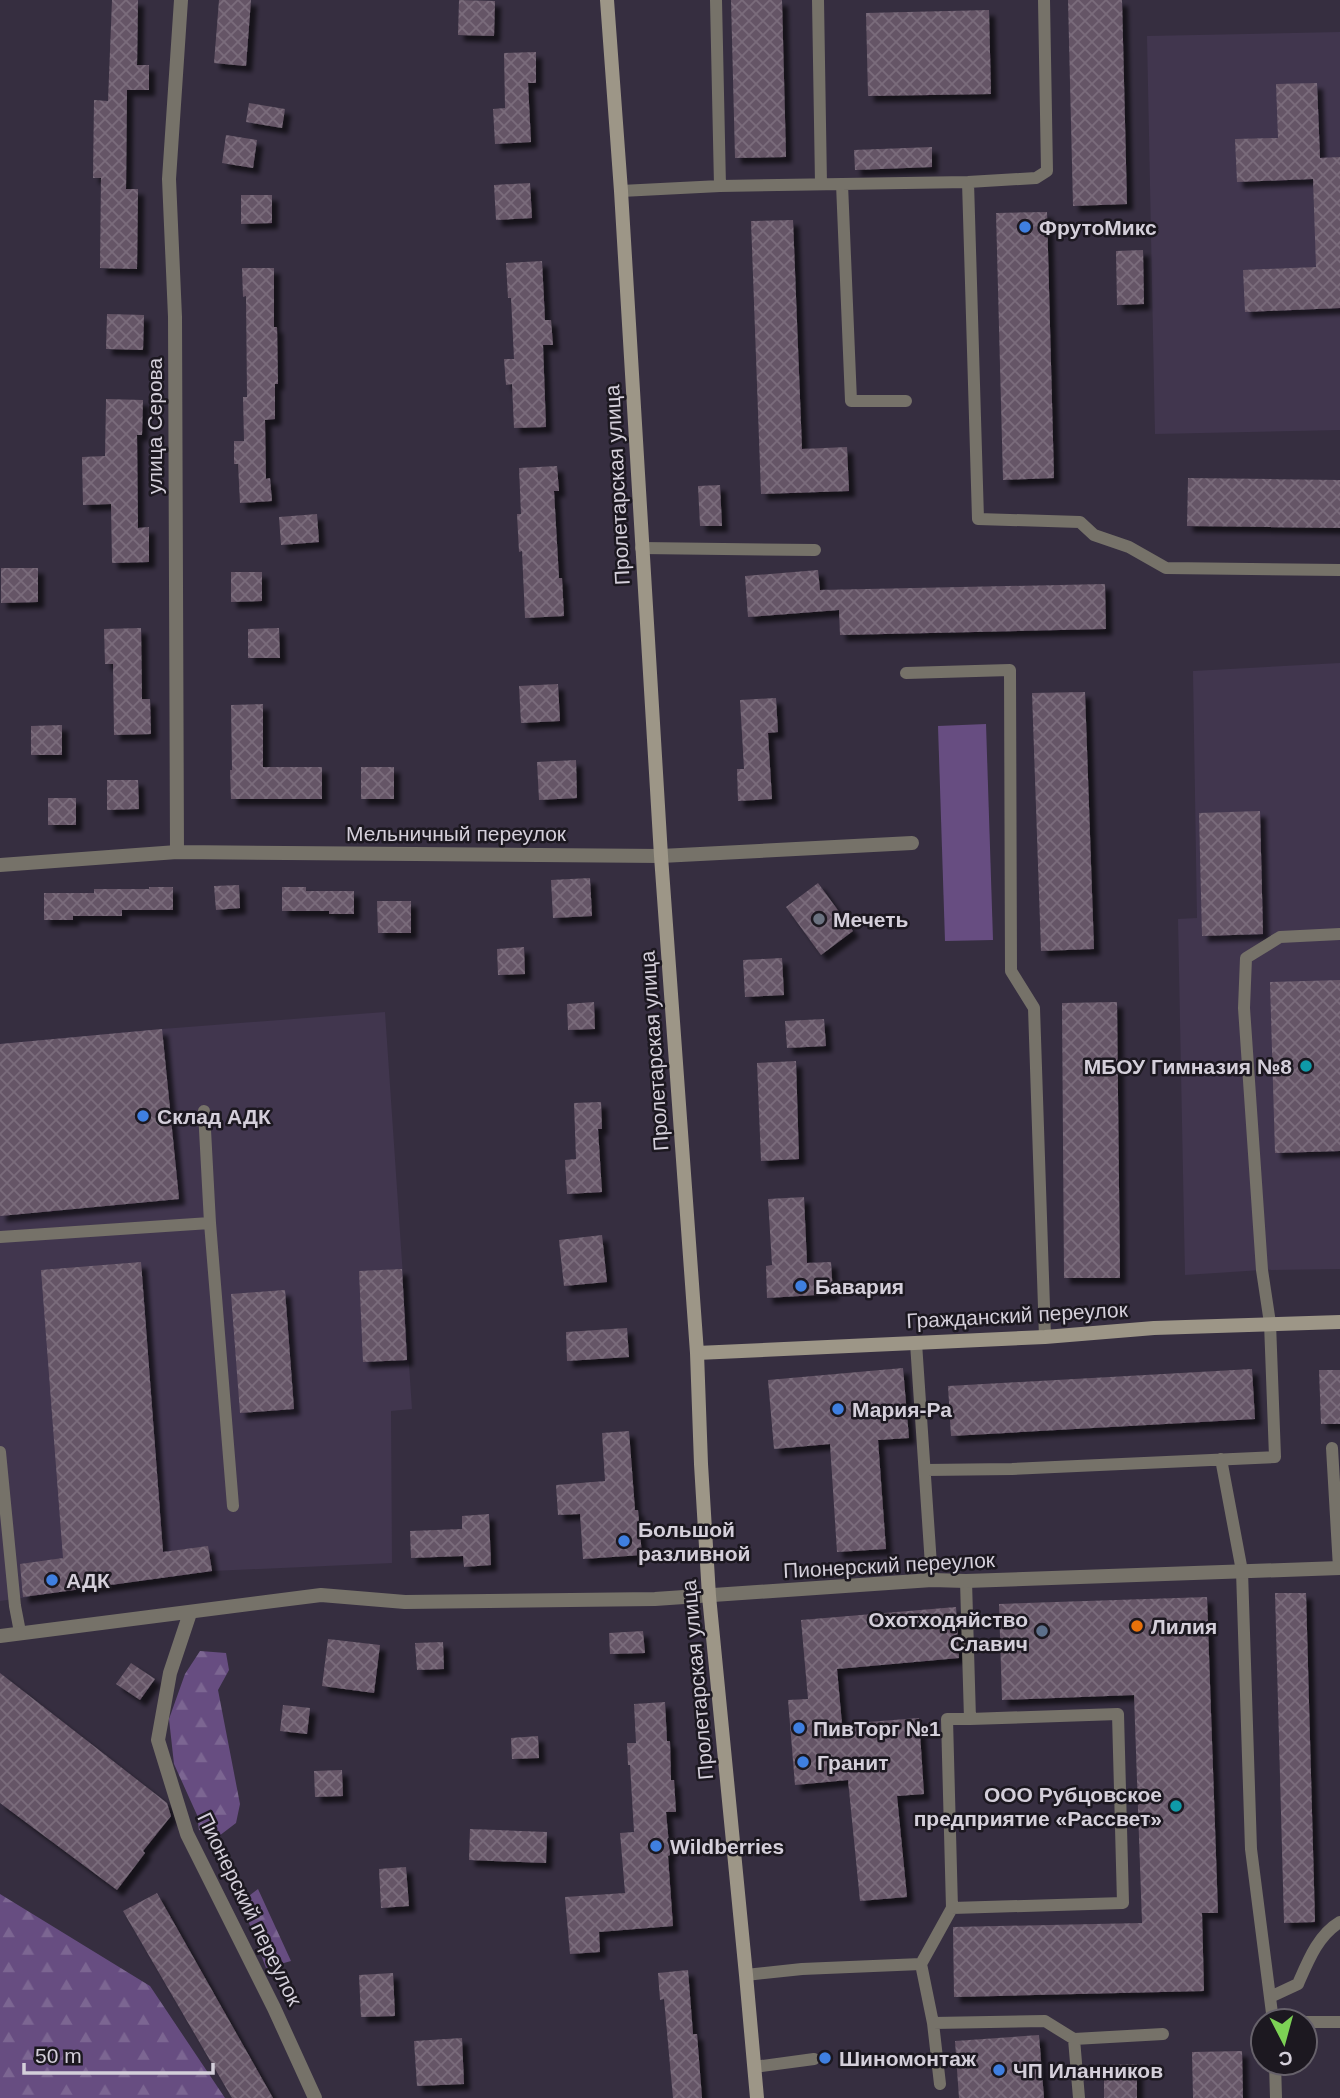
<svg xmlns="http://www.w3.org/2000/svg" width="1340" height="2098" viewBox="0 0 1340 2098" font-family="Helvetica,sans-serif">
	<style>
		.built { fill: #41364e }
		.green { fill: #674d81 }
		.forest { fill: url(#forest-firs) }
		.building { fill: url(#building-cross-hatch); filter: url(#shadow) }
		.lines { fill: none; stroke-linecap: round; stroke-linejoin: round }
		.lane { stroke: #767269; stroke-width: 12 }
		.street { stroke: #767269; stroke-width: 14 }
		.secondary { stroke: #9d9687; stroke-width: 14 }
		.shop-dot { fill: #3f7fe0; stroke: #1c1820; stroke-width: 2.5 }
		.worship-dot { fill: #6b7280; stroke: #1c1820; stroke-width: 2.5 }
		.culture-dot { fill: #0f9aa8; stroke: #1c1820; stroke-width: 2.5 }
		.food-dot { fill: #e8710a; stroke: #1c1820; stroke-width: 2.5 }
		.service-dot { fill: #5c6f8a; stroke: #1c1820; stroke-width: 2.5 }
		.labels { text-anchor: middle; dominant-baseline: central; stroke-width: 5; stroke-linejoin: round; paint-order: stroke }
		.poi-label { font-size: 21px; font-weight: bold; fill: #d4cfda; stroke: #1c1820; text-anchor: start }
		.street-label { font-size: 21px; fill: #d4cfda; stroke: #1c1820 }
	</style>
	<defs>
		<pattern id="forest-firs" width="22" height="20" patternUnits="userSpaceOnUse" patternTransform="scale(1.75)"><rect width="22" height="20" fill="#674d81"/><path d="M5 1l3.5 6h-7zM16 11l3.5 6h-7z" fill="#7c6692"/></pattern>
		<pattern id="building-cross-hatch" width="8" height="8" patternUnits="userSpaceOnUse" patternTransform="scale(1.75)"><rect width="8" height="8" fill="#655566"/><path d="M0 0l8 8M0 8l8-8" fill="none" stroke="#7a6c7b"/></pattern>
		<filter id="shadow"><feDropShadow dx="6" dy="6" stdDeviation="2" flood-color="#0009"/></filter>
	</defs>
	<rect width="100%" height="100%" fill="#362e40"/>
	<!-- built -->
	<path class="built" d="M1340 32V430L1155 434 1147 36Z
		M1340 663V1269L1262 1270 1185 1275 1178 919 1197 918 1193 671Z
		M385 1012 412 1409 391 1411 392 1563 212 1571 0 1601V1044L162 1029Z"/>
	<!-- green -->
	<path class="green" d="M986 724 993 940 945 941 938 726Z"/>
	<!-- forest -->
	<path class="forest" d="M200 1651 226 1653 229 1670 218 1690 240 1804 236 1823 219 1836 199 1830 197 1815 174 1764 169 1719 185 1674Z
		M258 1889 291 1961 266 1968 241 1902Z
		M0 1894 150 1986 225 2098H0Z"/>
	<!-- building -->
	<path class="building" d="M112 0H138L137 65H149V90H127L126 189H138L137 269 100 268 101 178H93L94 100 108 101Z
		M219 0H251L246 66 214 63Z
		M459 0 495 1 494 36 458 35Z
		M731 0H782L786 157 735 158Z
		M1068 0H1122L1127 204 1073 206Z
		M989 10 991 94 868 96 866 13Z
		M536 52V83H528L531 142 495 144 493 109 505 108 504 53Z
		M1317 83 1320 158 1340 157V308L1245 312 1243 270 1316 267 1313 179 1237 182 1235 139 1278 138 1276 84Z
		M249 103 285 109 282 128 246 122Z
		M226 135 257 140 253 168 222 163Z
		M932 147V167L855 170 854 150Z
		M530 183 532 218 496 220 494 185Z
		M241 195H272V223L241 224Z
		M1047 212 1054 478 1003 480 996 213Z
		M793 220 802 449 847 447 849 491 761 494 751 221Z
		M1143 250 1144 304 1117 305 1116 251Z
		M542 261 545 320H551L553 345H543L546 427 514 428 512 384 506 385 504 359H514L511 298H508L506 263Z
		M242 268H274V327H277L278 384H275V419L265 420 266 479 270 478 272 501 240 503 238 464H234V441H244L243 397H247L246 296 243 297Z
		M107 314 144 315 143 350 106 349Z
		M106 399 143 400 142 435H137L138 528 149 527V562L112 563 111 504 83 505 82 457 105 456Z
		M557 466 559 491H554L559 578H562L564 616 525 618 522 551 519 552 517 514H521L519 468Z
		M1188 478 1340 480V528L1187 526Z
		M720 485 722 526H700L698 486Z
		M317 514 319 542 281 545 279 517Z
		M1 568H38V602L1 603Z
		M818 570 820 590 1105 584 1106 629 840 635 839 610 748 617 745 576Z
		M231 572H262V601L231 602Z
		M141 628 142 699H150L151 734 114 735 113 664H105L104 629Z
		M279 628 280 658H248V629Z
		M558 684 560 721 521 723 519 686Z
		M1085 692 1094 949 1041 951 1032 693Z
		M776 698 778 732 768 733 772 799 738 801 737 769H744L740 700Z
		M263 704V767H322V799H231L230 770H232L231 705Z
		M62 725V755H31V726Z
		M576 760 577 798 539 800 537 762Z
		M361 767H394V799H361Z
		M107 780H138L139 809 107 810Z
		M48 798H76V825H48Z
		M1260 811 1263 934 1202 936 1199 813Z
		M590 878 592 916 553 918 551 880Z
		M818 883 853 931 821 955 786 907Z
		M239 885 240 908 216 910 214 886Z
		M149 887H173V910H122V916H73V920H44V893H94V889H149Z
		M282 887H306V891H354V914H329V911H282Z
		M377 901H411V933H378Z
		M524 947 525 974 498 975 497 949Z
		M782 958 784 995 745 997 743 960Z
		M1340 980V1151L1275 1153 1270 982Z
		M594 1002 595 1029 568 1030 567 1004Z
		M1117 1002 1120 1278H1064L1062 1003Z
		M824 1019 826 1046 787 1048 785 1021Z
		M162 1029 179 1199 0 1216V1044Z
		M796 1061 799 1159 761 1161 757 1063Z
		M601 1102 602 1129H598L602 1192 567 1194 565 1160 576 1159 574 1103Z
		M804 1197 807 1263 831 1262 833 1294 767 1298 766 1266 772 1265 768 1199Z
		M602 1235 607 1282 564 1286 559 1240Z
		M141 1262 163 1552 208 1546 212 1571 23 1597 20 1564 63 1558 41 1270Z
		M402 1269 407 1360 363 1362 359 1271Z
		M285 1290 294 1409 240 1413 231 1294Z
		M627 1328 629 1357 567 1361 566 1332Z
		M903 1368 909 1438 878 1440 886 1549 837 1552 830 1444 774 1449 768 1380Z
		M1252 1369 1255 1419 951 1436 948 1386Z
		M1319 1370H1340V1424H1321Z
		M629 1431 635 1510H638L642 1555 583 1559 580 1514 558 1515 556 1485 605 1481 602 1433Z
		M489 1514 491 1565 464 1567 463 1556 411 1558 410 1531 462 1529V1516Z
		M1275 1593H1306L1315 1922 1284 1923Z
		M1207 1597 1218 1913H1202L1204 1991 954 1997 953 1927 1142 1923 1134 1695 1002 1700 999 1604Z
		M956 1607 959 1658 837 1669 842 1724 919 1718 924 1794 897 1796 907 1897 860 1901 848 1780 795 1785 788 1700 808 1699 801 1620Z
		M643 1631 645 1653 610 1654 609 1633Z
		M328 1639 380 1645 374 1693 322 1686Z
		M443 1642 444 1669 417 1670 415 1643Z
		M131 1663 155 1679 140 1700 116 1684Z
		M0 1673 167 1803 171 1816 143 1851 145 1853 117 1890 0 1803Z
		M665 1702 667 1741H670L671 1780H674L676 1812H666L670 1855 668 1856 673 1926 599 1932 600 1952 570 1954 565 1897 625 1893 620 1833 634 1832 630 1765H628L627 1743H636L634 1704Z
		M283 1705 310 1708 307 1734 280 1731Z
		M538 1736 539 1758 512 1759 511 1738Z
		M342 1770 343 1796 315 1797 314 1771Z
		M470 1829 547 1832 546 1863 469 1860Z
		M406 1867 409 1906 381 1908 379 1869Z
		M157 1893 273 2098H232L123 1911Z
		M688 1970 693 2034H697L702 2098H673L664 1999 660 2000 658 1973Z
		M393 1973 395 2016 361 2017 359 1975Z
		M1039 2035 1044 2098H959L955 2041Z
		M462 2038 464 2084 417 2086 414 2041Z
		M1242 2051 1243 2098H1193L1192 2052Z
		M1137 2064V2098H1104V2065Z"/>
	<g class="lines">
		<!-- lane -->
		<path class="lane" d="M716 0 720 186
			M818 0 821 184
			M968 182 978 519 1080 522 1094 535 1129 547 1166 568 1340 570
			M842 184 968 182 1036 178 1047 171 1044 0
			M621 191 720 186 842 184 851 401H906
			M641 548 815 550
			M906 673 1010 670 1011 971 1034 1008 1045 1337
			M204 1111 210 1223
			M0 1237 210 1223 233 1506
			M916 1343 932 1580
			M1332 1448 1339 1568
			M0 1452 15 1606 20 1632
			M1221 1459 1242 1571 1251 1849 1273 2021
			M926 1470 1012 1469 1275 1457 1270 1323 1262 1270 1244 1008 1246 958 1280 937 1340 934
			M966 1581 970 1719H947L952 1908 1123 1903 1118 1714 970 1719
			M921 1964 952 1908
			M746 1975 802 1969 921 1964 933 2023 1045 2021 1074 2039 1163 2034
			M1270 1997 1298 1984C1308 1961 1318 1935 1340 1922
			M1305 2022H1340
			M933 2023 940 2084
			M1074 2039 1079 2098
			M1275 2063 1276 2098
			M754 2067 814 2059"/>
		<!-- street -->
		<path class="street" d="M177 852 175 317 169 179 181 0
			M0 865 177 852 661 856 912 843
			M190 1613 170 1673 158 1740 187 1834 274 2008 315 2098
			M0 1636 321 1595 405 1602 655 1599 932 1580 966 1581 1340 1568"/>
		<!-- secondary -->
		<path class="secondary" d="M607 0 621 191 661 856 697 1353 701 1464 709 1596 746 1975 757 2098
			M697 1353 1045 1337 1154 1328 1340 1322"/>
	</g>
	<!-- markers -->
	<g class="shop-dot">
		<circle cx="1025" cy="227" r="7"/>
		<circle cx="143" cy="1116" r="7"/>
		<circle cx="801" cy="1286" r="7"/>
		<circle cx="838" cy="1409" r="7"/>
		<circle cx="624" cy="1541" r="7"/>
		<circle cx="52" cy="1580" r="7"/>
		<circle cx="799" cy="1728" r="7"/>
		<circle cx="803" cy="1762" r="7"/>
		<circle cx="656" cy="1846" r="7"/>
		<circle cx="825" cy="2058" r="7"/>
		<circle cx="999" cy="2070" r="7"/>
	</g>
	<circle class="worship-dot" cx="819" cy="919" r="7"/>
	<g class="culture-dot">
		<circle cx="1306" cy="1066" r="7"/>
		<circle cx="1176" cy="1806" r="7"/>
	</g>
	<circle class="food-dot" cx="1137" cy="1626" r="7"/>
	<circle class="service-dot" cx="1042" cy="1631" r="7"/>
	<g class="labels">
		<!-- poi labels -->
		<g class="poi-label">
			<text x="1039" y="227">ФрутоМикс</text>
			<text x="833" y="919">Мечеть</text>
			<text x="1292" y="1066" text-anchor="end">МБОУ Гимназия №8</text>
			<text x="157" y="1116">Склад АДК</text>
			<text x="815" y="1286">Бавария</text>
			<text x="852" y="1409">Мария-Ра</text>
			<text x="638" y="1529">Большой<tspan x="638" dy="24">разливной</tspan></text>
			<text x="66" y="1580">АДК</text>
			<text x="1028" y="1619" text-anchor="end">Охотходяйство<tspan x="1028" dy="24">Славич</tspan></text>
			<text x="1151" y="1626">Лилия</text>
			<text x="813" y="1728">ПивТорг №1</text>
			<text x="817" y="1762">Гранит</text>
			<text x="1162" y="1794" text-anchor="end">ООО Рубцовское<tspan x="1162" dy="24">предприятие «Рассвет»</tspan></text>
			<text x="670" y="1846">Wildberries</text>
			<text x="839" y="2058">Шиномонтаж</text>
			<text x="1013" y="2070">ЧП Иланников</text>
		</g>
		<!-- street labels -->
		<g class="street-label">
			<text transform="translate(154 426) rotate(-90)">улица Серова</text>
			<text transform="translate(617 485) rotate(-93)">Пролетарская улица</text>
			<text x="456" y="833">Мельничный переулок</text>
			<text transform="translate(654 1051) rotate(-94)">Пролетарская улица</text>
			<text transform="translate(1017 1315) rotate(-3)">Гражданский переулок</text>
			<text transform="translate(889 1565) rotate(-3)">Пионерский переулок</text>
			<text transform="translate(697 1680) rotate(-95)">Пролетарская улица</text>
			<text transform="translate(250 1909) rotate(64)">Пионерский переулок</text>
		</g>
	</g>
	<!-- north arrow -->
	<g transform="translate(1284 2042) rotate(174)"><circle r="33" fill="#1c1820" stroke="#66616a" stroke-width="2"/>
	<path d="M0-5L12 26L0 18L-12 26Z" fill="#7cd155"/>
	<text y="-10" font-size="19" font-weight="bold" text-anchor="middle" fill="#d4cfda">С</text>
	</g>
	<!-- scale -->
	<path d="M24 2063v10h189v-10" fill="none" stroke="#d4cfda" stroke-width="3.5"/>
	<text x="35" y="2063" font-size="21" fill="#d4cfda" stroke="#1c1820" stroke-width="5" paint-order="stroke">50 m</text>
</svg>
